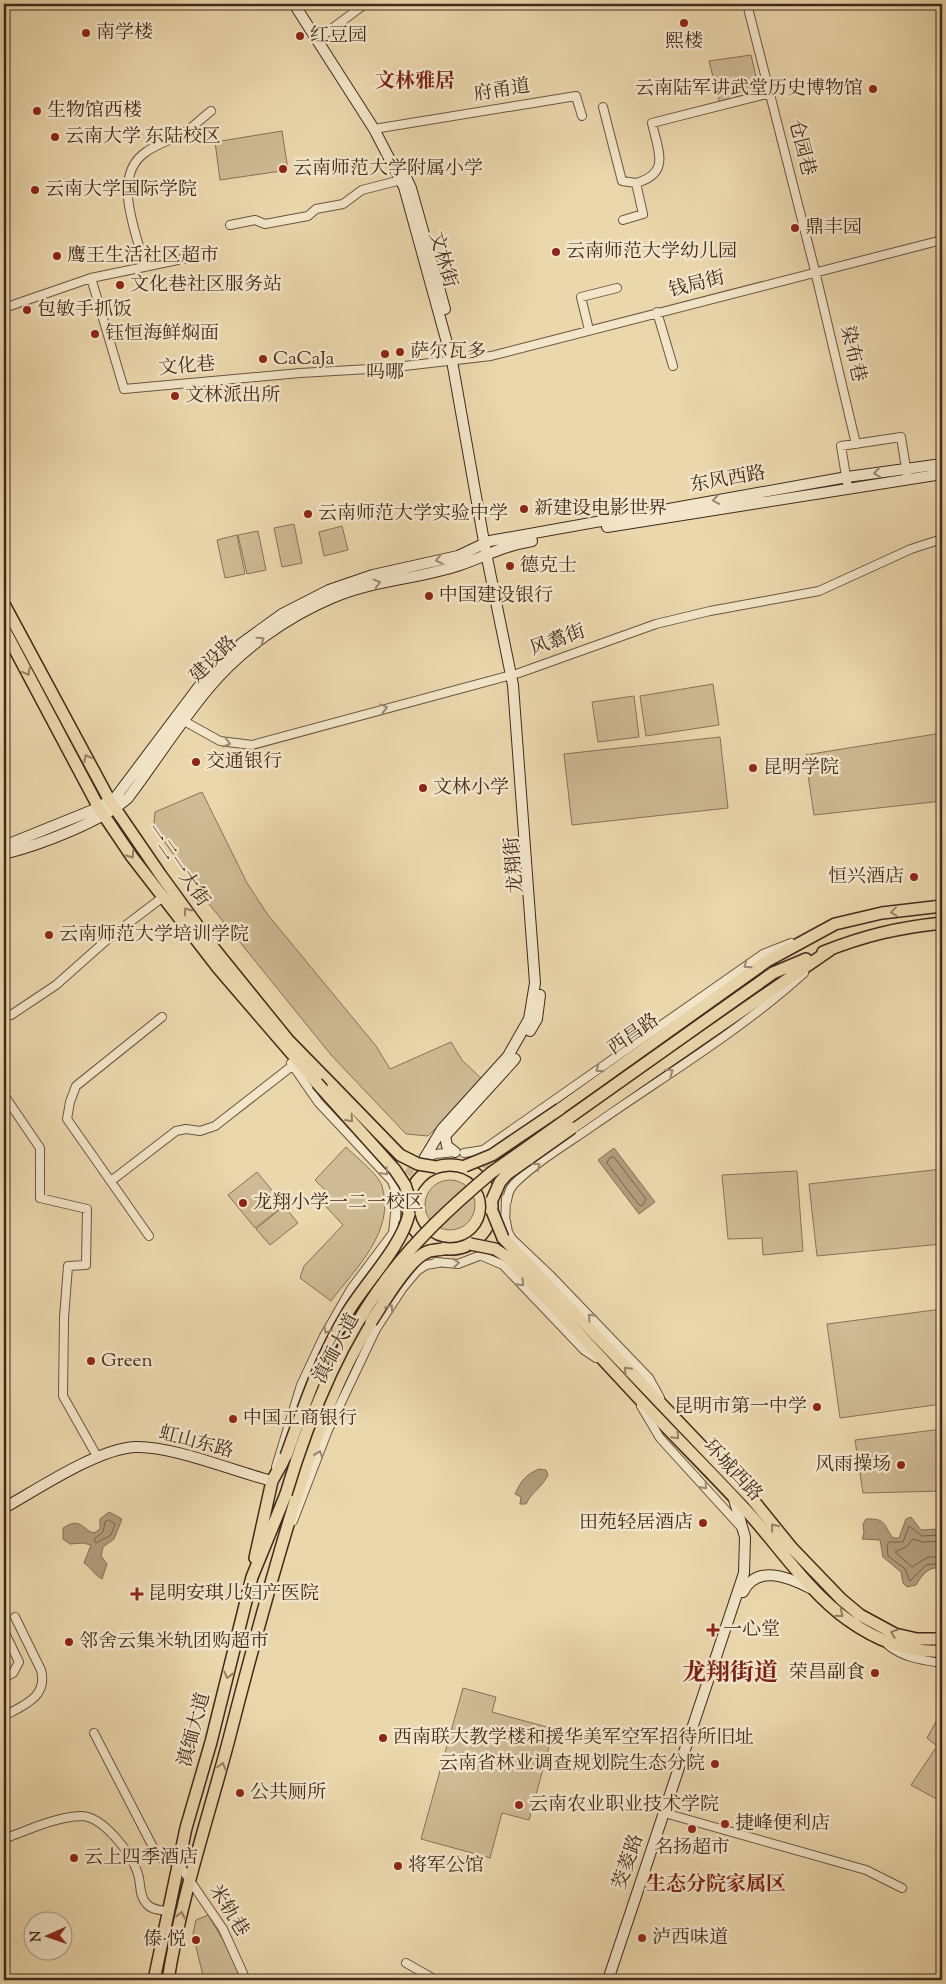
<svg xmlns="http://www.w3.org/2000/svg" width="946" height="1984" viewBox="0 0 946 1984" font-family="'Sorts Mill Goudy','Noto Serif SC',serif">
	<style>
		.green { fill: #ceba94; stroke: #877258 }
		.water { fill: #b19c7b; stroke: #846e55 }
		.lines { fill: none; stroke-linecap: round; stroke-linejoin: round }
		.shore { stroke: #78634c; stroke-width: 1 }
		.street-tunnel { stroke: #c9b48f; stroke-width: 8; stroke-dasharray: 8 4; stroke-linecap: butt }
		.street-casing { stroke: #6b5541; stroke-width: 10 }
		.secondary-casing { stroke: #402a1d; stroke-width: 12 }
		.primary-casing { stroke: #402a1d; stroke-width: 14 }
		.street { stroke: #f2e5c9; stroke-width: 8 }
		.secondary { stroke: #f2e5c9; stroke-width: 10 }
		.primary { stroke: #ebd7ac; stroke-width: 11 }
		.primary-bridge-casing { stroke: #402a1d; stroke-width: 14; stroke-linecap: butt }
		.primary-bridge { stroke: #ebd7ac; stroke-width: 11 }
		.oneway { stroke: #998873 }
		.oneway2 { stroke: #968064 }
		.poi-dot { fill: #8f2418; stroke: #f2e5c9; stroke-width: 2 }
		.labels { text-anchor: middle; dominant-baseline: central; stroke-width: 5; stroke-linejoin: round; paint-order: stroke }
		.poi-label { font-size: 19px; fill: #402a1d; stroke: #f2e5c9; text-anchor: start }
		.street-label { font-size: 19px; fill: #402a1d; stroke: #f2e5c9 }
		.neighbourhood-label { font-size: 20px; font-weight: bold; fill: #7a1f14; stroke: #f2e5c9 }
		.district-label { font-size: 24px; font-weight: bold; fill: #7a1f14; stroke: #f2e5c9 }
	</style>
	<rect width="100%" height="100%" fill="#ebd7ac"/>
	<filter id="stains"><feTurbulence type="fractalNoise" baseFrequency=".004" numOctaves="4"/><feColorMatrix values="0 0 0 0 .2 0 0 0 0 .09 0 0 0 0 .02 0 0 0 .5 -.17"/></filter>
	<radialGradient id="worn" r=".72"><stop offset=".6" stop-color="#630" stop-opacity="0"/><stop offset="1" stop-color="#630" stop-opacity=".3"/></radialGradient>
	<!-- green -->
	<path class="green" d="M751 55 760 94 720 104 709 61Z
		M282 131 288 170 220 180 215 142Z
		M294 524 302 563 282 567 274 528Z
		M342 526 348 550 324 556 319 532Z
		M258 531 266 570 247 574 238 535Z
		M237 535 245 574 225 578 217 540Z
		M713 684 719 725 646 736 640 696Z
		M634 696 639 737 598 742 592 702Z
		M942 733V801L814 815 805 755Z
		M720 737 728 808 572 825 564 754Z
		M202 792 247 883 268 915 376 1046 390 1069 451 1042 462 1060 484 1081 428 1136 406 1134 332 1056 209 904 166 844 154 824 155 812Z
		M346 1147C355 1156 378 1174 382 1186 396 1231 355 1269 331 1301L300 1278 304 1266 343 1225 318 1198 325 1190 315 1180Z
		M942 1169V1244L817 1256 809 1184Z
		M797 1171 803 1251 763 1255 762 1238 728 1239 722 1175Z
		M257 1172 284 1205 255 1228 228 1195Z
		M425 1205a25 25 0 1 1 50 0a25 25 0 1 1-50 0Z
		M284 1206 298 1223 270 1245 256 1229Z
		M942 1309V1404L840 1418 827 1324Z
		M942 1429V1491L863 1493 855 1440Z
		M463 1688 496 1697 492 1712 554 1729 529 1820 502 1813 490 1858 421 1839Z
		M942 1711V1802L911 1785 937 1746 927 1738Z
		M208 1915 233 1957 242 1980H204L193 1934 196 1920Z"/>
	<!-- water -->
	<path class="water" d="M614 1148 655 1202 639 1214 598 1160Z
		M539 1469 546 1470 548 1475C541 1489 533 1490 526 1504H520L521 1497 515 1494C521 1481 525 1475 539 1469Z
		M109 1512 122 1519 114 1539 103 1547 101 1556 107 1564 102 1579C94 1575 92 1568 84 1563L91 1545 83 1543 70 1544 63 1539V1528C81 1516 82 1530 94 1533L100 1529V1519Z
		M911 1517 921 1530 938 1529 942 1532V1568C928 1566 923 1574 916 1585L907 1587 903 1583 901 1572 883 1557 880 1540 862 1539 864 1533 863 1524 866 1519C887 1518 883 1525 893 1538H899L906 1519Z"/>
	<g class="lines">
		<!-- shore -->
		<path class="shore" d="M611 1157H614L646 1199 642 1206 639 1205 607 1163Z
			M109 1520 115 1524 111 1535 96 1543 94 1539 103 1532 105 1522Z
			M942 1535 922 1536 909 1526 903 1542H889L887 1545 888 1556 905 1569 910 1581 926 1565 942 1563
			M942 1541 923 1542 913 1539 906 1547 895 1552 912 1567 928 1557H942"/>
		<!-- street-tunnel -->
		<path class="street-tunnel" d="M474 1156C489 1165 499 1175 505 1192
			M400 1184 411 1169 420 1161
			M401 1232 413 1249 429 1260"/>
		<!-- street casing -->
		<g class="street-casing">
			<path id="street" d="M747 4 815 271 856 444
				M322 36 365 4
				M603 107 622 181 636 183
				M374 129 576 96 582 116
				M623 220 643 214 636 183C671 173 658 151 652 123L770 93
				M230 225 255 220 265 224 308 216 316 209 343 204 362 190 405 179
				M145 267C137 234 110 176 146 152 157 144 171 140 184 133 193 127 202 118 211 111
				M91 278 197 256
				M4 308 91 278 124 389 300 373 387 368 491 356 942 240
				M657 312 673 366
				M589 330 581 297 617 288
				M848 488 841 446 901 437 907 474
				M184 721 220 741 252 745 519 673 656 624 710 611 819 591 911 549 942 539
				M11 1015 56 985 109 938 163 897
				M291 1063 318 1102 392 1181 397 1195
				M4 1095 40 1148V1198L87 1209 86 1265 68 1266 64 1318 63 1396 98 1458
				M464 1153 483 1150 763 954 791 943
				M423 1160 435 1154 455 1152
				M111 1181 176 1131 186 1129 200 1131 215 1126 292 1066
				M507 1201C508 1194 509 1190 514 1184 537 1161 567 1144 594 1125 664 1076 740 1031 804 973
				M396 1218 397 1192
				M506 1221 508 1232 512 1239 551 1276 649 1378 660 1398
				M505 1224 506 1198
				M149 1236 67 1119 70 1102 76 1086 162 1017
				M482 1256 503 1265 584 1350 596 1358
				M436 1262 458 1264 484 1254
				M641 1406 660 1438 740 1526
				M276 1467 301 1385 324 1336 351 1289 393 1233 395 1214
				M293 1521 328 1430 376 1329 402 1289 417 1271 426 1265 438 1263
				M4 1631 19 1662 13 1673 4 1678
				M888 1645C904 1658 922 1660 942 1663
				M4 1716C24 1705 48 1697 41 1670L15 1617
				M94 1733 155 1851 162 1859 171 1861
				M668 1814 866 1870 902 1888
				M4 1839C28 1830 55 1817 81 1816 103 1816 132 1854 138 1874 141 1883 139 1896 146 1903 151 1910 160 1910 167 1911
				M178 1863 223 1929 246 1980
				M406 1963 436 1980"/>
		</g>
		<!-- secondary casing -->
		<g class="secondary-casing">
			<path id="secondary" d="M294 4 374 129 404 187 452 361 486 553 513 685 535 983 529 1019 508 1056 442 1129 424 1159
				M405 175 411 188 445 309
				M607 527 942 474
				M4 846 93 810 115 798 203 681 242 643 282 614 329 590 373 575 458 556 490 541 847 477 942 464
				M4 854C39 845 101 822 128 798 155 762 179 724 208 689 240 650 287 617 332 598 373 580 419 579 460 565 486 556 503 546 532 541
				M530 1031 537 1019 540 995
				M455 1152 447 1146 445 1136 515 1059
				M4 1508C38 1489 97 1449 135 1447 170 1445 236 1472 272 1481
				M743 1592C757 1564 788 1577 810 1588
				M608 1980 744 1573 745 1537 734 1499"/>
		</g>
		<!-- primary casing -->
		<g class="primary-casing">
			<path id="primary" d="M4 604 110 801 160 874 216 951 288 1040 333 1086
				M4 629 99 808 132 857 218 968 317 1083
				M823 952C866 935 897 928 942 923
				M773 973 806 959
				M560 1109 767 961 835 924 882 913 942 906
				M572 1128 830 950
				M408 1207a42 42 0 1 1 84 0a42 42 0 1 1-84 0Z
				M503 1238 753 1500 791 1547 841 1599 860 1615 895 1634 917 1639H942
				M495 1249 507 1257C549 1301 591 1347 633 1392 669 1431 707 1468 743 1507 776 1542 808 1592 848 1620 876 1640 907 1653 942 1651
				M255 1558 272 1481 286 1456
				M154 1980 186 1828 211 1742 252 1577 286 1494
				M168 1980C181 1898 208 1819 229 1739 250 1657 272 1576 297 1495 317 1435 337 1376 371 1322"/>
		</g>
		<!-- street -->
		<use href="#street" class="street"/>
		<!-- secondary -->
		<use href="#secondary" class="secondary"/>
		<!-- primary -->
		<use href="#primary" class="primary"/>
		<!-- primary-bridge casing -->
		<g class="primary-bridge-casing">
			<path id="primary-bridge" d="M317 1083 395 1170 405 1185 409 1197
				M333 1086 400 1155 418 1164 436 1167
				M465 1166 492 1155 560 1109
				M492 1200 500 1182 507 1174 572 1128
				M492 1211 503 1238
				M470 1244 495 1249
				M371 1322C382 1305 409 1259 427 1252 432 1250 438 1250 443 1249
				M286 1456C303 1409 320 1358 346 1315 364 1284 401 1248 409 1214
				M286 1494C308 1420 338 1344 385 1281 415 1240 452 1206 491 1173L773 973"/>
		</g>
		<!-- primary-bridge -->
		<use href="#primary-bridge" class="primary-bridge"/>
	</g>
	<!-- one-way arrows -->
	<defs><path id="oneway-chevron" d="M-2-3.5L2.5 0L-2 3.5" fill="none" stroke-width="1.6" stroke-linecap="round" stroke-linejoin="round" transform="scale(1.25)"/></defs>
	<g class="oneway">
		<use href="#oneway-chevron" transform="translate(877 473) rotate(172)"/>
		<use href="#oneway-chevron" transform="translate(716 500) rotate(170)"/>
		<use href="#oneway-chevron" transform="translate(439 560) rotate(167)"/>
		<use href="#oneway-chevron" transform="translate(377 583) rotate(-15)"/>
		<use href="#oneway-chevron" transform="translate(261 640) rotate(-35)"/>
		<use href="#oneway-chevron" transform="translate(384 708) rotate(-15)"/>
		<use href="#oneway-chevron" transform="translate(227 743) rotate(14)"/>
		<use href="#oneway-chevron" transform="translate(747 965) rotate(145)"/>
		<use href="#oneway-chevron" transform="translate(599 1069) rotate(145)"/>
		<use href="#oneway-chevron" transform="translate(670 1072) rotate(-35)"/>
		<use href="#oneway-chevron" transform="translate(537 1166) rotate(-38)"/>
		<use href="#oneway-chevron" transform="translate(385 1172) rotate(49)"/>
		<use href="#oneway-chevron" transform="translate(456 1263) rotate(-5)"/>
		<use href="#oneway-chevron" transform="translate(521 1283) rotate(47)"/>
		<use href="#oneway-chevron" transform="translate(390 1308) rotate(-57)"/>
		<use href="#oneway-chevron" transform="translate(591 1317) rotate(-134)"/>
		<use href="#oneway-chevron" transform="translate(327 1330) rotate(119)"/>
		<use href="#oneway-chevron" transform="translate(319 1454) rotate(-70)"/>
		<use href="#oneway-chevron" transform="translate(704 1486) rotate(48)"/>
	</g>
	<g class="oneway2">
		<use href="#oneway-chevron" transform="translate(27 672) rotate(62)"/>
		<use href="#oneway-chevron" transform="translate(87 758) rotate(-118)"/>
		<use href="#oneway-chevron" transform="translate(131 855) rotate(54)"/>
		<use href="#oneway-chevron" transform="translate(187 911) rotate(-126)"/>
		<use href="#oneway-chevron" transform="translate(894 912) rotate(173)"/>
		<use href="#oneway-chevron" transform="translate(350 1119) rotate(48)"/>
		<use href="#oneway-chevron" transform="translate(627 1370) rotate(-133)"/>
		<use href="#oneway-chevron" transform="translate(676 1436) rotate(47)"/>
		<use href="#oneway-chevron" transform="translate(774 1527) rotate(-129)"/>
		<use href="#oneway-chevron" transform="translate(840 1614) rotate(40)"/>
		<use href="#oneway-chevron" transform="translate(894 1633) rotate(-159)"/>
		<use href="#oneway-chevron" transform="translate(228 1675) rotate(104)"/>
		<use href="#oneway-chevron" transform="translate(222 1766) rotate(-75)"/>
		<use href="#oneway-chevron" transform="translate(181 1915) rotate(-77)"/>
	</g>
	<!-- markers -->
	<g class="poi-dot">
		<circle cx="684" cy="23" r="5"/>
		<circle cx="86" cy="33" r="5"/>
		<circle cx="300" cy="36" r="5"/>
		<circle cx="873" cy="89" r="5"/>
		<circle cx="37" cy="111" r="5"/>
		<circle cx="55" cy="137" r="5"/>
		<circle cx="283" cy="169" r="5"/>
		<circle cx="35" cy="190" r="5"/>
		<circle cx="795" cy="228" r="5"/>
		<circle cx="556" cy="252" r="5"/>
		<circle cx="57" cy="256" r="5"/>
		<circle cx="120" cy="285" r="5"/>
		<circle cx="27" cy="310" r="5"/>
		<circle cx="95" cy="334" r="5"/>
		<circle cx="400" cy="352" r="5"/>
		<circle cx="385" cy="354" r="5"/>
		<circle cx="263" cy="359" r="5"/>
		<circle cx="175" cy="396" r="5"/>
		<circle cx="524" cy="509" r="5"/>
		<circle cx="308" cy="514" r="5"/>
		<circle cx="510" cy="566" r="5"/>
		<circle cx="429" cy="596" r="5"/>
		<circle cx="196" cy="762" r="5"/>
		<circle cx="753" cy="768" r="5"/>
		<circle cx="423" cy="788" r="5"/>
		<circle cx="914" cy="877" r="5"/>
		<circle cx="49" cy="935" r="5"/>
		<circle cx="243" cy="1203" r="5"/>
		<circle cx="91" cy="1361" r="5"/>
		<circle cx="817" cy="1407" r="5"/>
		<circle cx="233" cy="1419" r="5"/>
		<circle cx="901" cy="1465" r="5"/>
		<circle cx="703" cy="1523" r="5"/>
		<path d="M134.5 1586.5h5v5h5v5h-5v5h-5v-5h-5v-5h5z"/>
		<path d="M710.5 1622.5h5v5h5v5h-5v5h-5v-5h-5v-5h5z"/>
		<circle cx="69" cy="1642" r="5"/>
		<circle cx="875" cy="1673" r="5"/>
		<circle cx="383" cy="1738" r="5"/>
		<circle cx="715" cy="1764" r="5"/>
		<circle cx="240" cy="1793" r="5"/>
		<circle cx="519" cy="1805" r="5"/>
		<circle cx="725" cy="1824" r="5"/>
		<circle cx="692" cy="1829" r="5"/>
		<circle cx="74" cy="1858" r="5"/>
		<circle cx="398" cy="1866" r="5"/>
		<circle cx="642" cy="1938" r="5"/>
		<circle cx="196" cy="1940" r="5"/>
	</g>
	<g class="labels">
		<!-- poi labels -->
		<g class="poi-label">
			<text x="96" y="33">南学楼</text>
			<text x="310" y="36">红豆园</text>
			<text x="684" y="42" text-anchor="middle">熙楼</text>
			<text x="863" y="89" text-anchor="end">云南陆军讲武堂历史博物馆</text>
			<text x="47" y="111">生物馆西楼</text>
			<text x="65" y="137">云南大学 东陆校区</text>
			<text x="293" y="169">云南师范大学附属小学</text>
			<text x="45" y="190">云南大学国际学院</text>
			<text x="805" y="228">鼎丰园</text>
			<text x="566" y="252">云南师范大学幼儿园</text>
			<text x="67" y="256">鹰王生活社区超市</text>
			<text x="130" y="285">文化巷社区服务站</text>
			<text x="37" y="310">包敏手抓饭</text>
			<text x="105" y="334">钰恒海鲜焖面</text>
			<text x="410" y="352">萨尔瓦多</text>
			<text x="273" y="359">CaCaJa</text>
			<text x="385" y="373" text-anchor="middle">吗哪</text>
			<text x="185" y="396">文林派出所</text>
			<text x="534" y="509">新建设电影世界</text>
			<text x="318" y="514">云南师范大学实验中学</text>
			<text x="520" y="566">德克士</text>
			<text x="439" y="596">中国建设银行</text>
			<text x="206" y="762">交通银行</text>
			<text x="763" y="768">昆明学院</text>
			<text x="433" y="788">文林小学</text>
			<text x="904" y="877" text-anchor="end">恒兴酒店</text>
			<text x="59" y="935">云南师范大学培训学院</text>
			<text x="253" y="1203">龙翔小学一二一校区</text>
			<text x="101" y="1361">Green</text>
			<text x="807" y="1407" text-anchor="end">昆明市第一中学</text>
			<text x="243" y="1419">中国工商银行</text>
			<text x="891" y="1465" text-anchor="end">风雨操场</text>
			<text x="693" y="1523" text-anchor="end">田苑轻居酒店</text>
			<text x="148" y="1594">昆明安琪儿妇产医院</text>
			<text x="723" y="1630">一心堂</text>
			<text x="79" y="1642">邻舍云集米轨团购超市</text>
			<text x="865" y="1673" text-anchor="end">荣昌副食</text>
			<text x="393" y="1738">西南联大教学楼和援华美军空军招待所旧址</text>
			<text x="705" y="1764" text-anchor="end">云南省林业调查规划院生态分院</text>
			<text x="250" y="1793">公共厕所</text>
			<text x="529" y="1805">云南农业职业技术学院</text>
			<text x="735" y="1824">捷峰便利店</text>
			<text x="692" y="1848" text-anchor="middle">名扬超市</text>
			<text x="84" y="1858">云上四季酒店</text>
			<text x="408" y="1866">将军公馆</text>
			<text x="652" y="1938">泸西味道</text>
			<text x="186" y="1940" text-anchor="end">傣·悦</text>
		</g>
		<!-- street labels -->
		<g class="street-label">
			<text transform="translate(502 91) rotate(-9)">府甬道</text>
			<text transform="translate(801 148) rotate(76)">仓园巷</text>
			<text transform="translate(442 260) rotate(74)">文林街</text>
			<text transform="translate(697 285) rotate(-14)">钱局街</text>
			<text transform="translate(852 354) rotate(77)">染布巷</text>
			<text transform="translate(187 367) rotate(-5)">文化巷</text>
			<text transform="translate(728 480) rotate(-10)">东风西路</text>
			<text transform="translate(558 641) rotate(-20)">风翥街</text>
			<text transform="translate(214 660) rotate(-45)">建设路</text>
			<text transform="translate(515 865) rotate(-95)">龙翔街</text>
			<text transform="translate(177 866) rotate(55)">一二一大街</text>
			<text transform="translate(634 1035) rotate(-35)">西昌路</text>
			<text transform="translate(337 1349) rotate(-62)">滇缅大道</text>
			<text transform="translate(196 1443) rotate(15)">虹山东路</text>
			<text transform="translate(732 1471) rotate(47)">环城西路</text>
			<text transform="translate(195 1730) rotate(-75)">滇缅大道</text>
			<text transform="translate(629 1862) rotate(-71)">茭菱路</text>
			<text transform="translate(228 1911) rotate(58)">米轨巷</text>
		</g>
		<!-- neighbourhood labels -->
		<g class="neighbourhood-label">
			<text x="415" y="82">文林雅居</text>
			<text x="716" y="1885">生态分院家属区</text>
		</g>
		<!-- district labels -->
		<g class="district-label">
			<text x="730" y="1674">龙翔街道</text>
		</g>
	</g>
	<!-- margin -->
	<rect width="946" height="1984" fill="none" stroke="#ebd7ac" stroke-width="20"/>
	<rect x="5" y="5" width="936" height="1974" fill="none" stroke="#402a1d" stroke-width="2.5"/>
	<rect x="10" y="10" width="926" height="1964" fill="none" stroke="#402a1d"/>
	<!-- north arrow -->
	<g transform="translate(48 1936) rotate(268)"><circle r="24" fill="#f2e5c9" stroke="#ab9a84"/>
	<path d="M0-4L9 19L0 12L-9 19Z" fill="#8f2418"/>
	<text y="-8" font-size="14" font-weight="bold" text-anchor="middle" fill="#402a1d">N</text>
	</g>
	<rect width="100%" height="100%" filter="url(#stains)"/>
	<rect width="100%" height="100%" fill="url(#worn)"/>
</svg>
